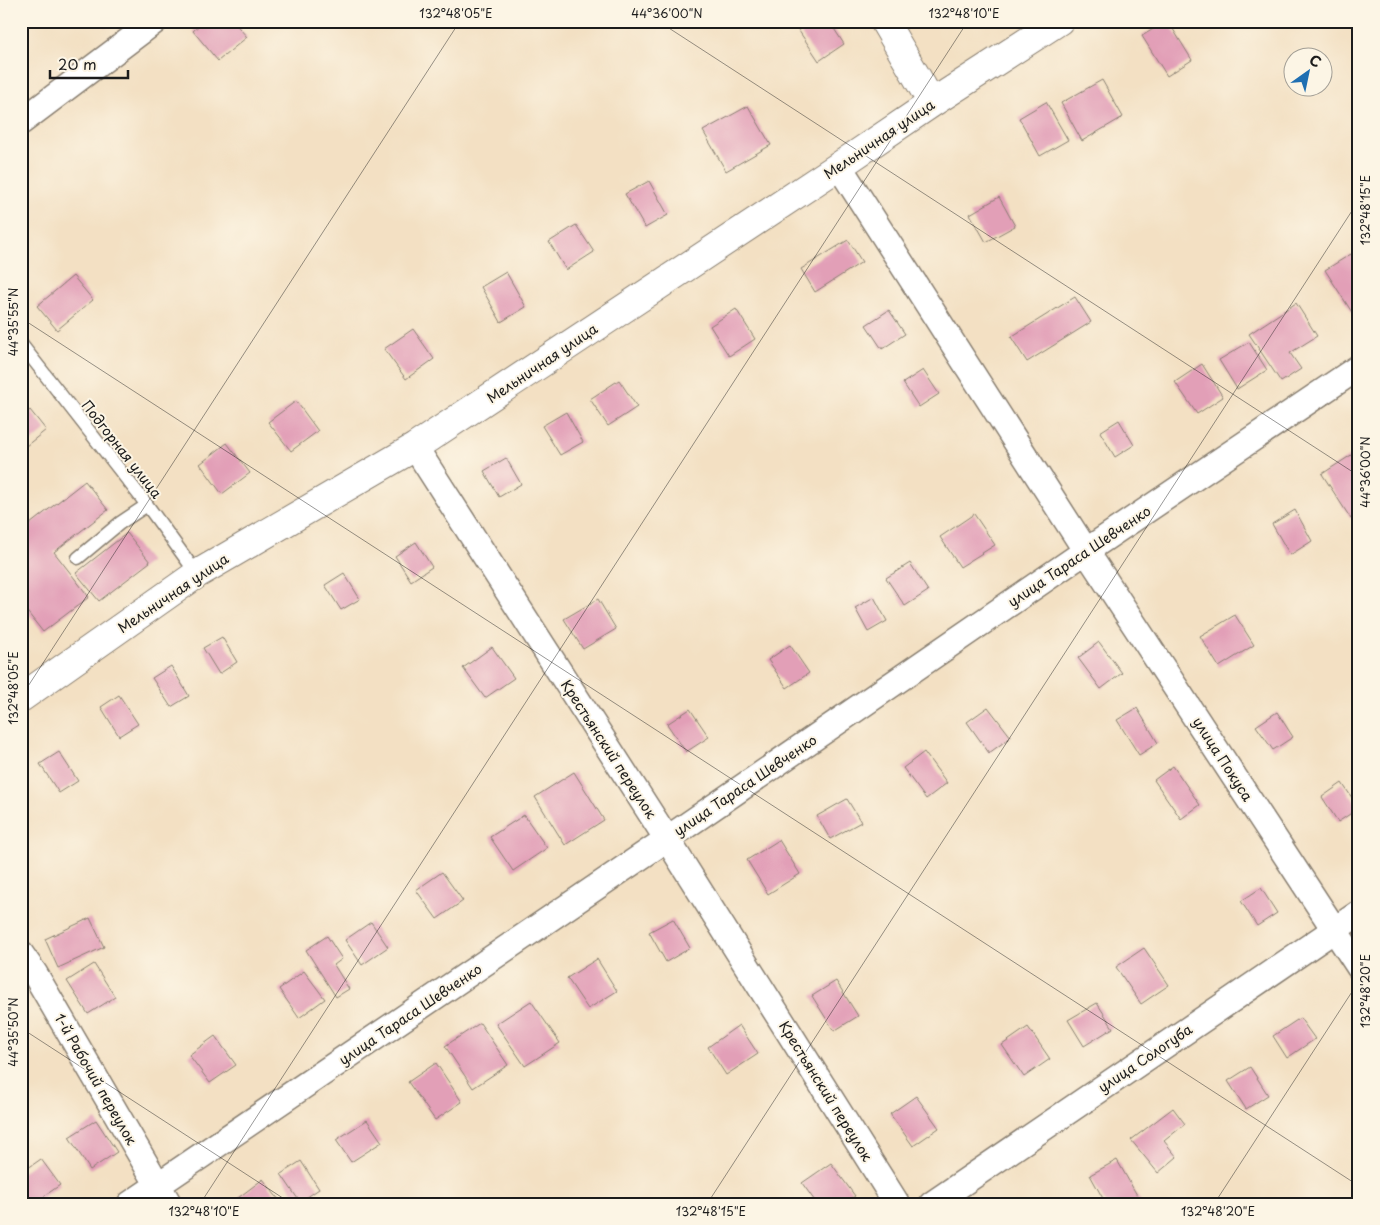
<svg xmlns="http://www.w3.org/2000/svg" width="1380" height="1225" viewBox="0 0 1380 1225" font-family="'Playpen Sans',sans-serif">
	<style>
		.building { fill: #e29fb7 }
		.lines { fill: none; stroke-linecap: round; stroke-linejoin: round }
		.lane-casing { stroke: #887e70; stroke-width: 15 }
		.street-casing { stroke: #887e70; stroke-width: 28 }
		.secondary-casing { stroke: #887e70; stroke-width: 30 }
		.lane { stroke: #fff; stroke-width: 12 }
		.street { stroke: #fff; stroke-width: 25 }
		.secondary { stroke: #fff; stroke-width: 28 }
		.ticks { fill: none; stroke: #1c1c1c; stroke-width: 1; stroke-opacity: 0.45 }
		.labels { text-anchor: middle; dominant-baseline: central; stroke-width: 4; stroke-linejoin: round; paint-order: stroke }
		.street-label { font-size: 14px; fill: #1c1c1c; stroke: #fcf5e5 }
		.neatline { fill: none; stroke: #1c1c1c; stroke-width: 2 }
		.ticks-label { font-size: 12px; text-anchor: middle; fill: #1c1c1c }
	</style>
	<rect width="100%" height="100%" fill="#fcf5e5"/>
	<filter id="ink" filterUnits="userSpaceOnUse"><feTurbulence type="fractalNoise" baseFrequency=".02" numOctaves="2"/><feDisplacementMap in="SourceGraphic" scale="10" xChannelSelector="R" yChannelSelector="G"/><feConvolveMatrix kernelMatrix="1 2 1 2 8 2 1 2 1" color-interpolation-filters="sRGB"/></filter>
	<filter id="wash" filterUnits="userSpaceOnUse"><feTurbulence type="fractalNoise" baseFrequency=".0096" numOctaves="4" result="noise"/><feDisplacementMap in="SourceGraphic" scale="20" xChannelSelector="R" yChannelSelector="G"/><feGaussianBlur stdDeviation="1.12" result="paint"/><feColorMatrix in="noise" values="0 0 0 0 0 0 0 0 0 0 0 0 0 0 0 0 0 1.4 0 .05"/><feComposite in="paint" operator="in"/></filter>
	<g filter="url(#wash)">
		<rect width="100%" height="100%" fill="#f3e0c3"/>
		<g id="blocks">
			<!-- building -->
			<path class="building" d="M99 21H114L105 28Z
				M204 21H233L247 37 218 61 193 31Z
				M807 21H829L844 44 819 61 797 28Z
				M1166 21H1168L1192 60 1167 76 1142 36Z
				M1225 21H1239L1229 28Z
				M1102 80 1123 117 1082 141 1061 103Z
				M1046 102 1068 140 1040 156 1019 118Z
				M748 106 771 145 726 171 703 131Z
				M649 181 668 215 645 228 625 194Z
				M999 197 1015 226 986 242 970 214Z
				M576 225 594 252 566 270 549 242Z
				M848 240 862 262 815 292 801 269Z
				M1351 254 1359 266V314L1355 317 1325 270Z
				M506 272 526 307 501 322 481 287Z
				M73 276 93 300 57 330 37 306Z
				M1075 297 1091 322 1027 362 1011 337Z
				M1296 303 1317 336 1290 353 1301 369 1281 382 1249 334Z
				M736 309 755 339 729 356 710 326Z
				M889 310 905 334 882 349 866 325Z
				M413 329 434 359 406 379 384 349Z
				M1249 342 1267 370 1237 389 1219 360Z
				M1202 364 1223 397 1197 414 1175 382Z
				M923 370 939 394 919 407 903 383Z
				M619 380 637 407 608 426 590 399Z
				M296 401 318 431 291 451 268 422Z
				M30 410 46 430 21 450V417Z
				M566 412 583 442 560 455 542 426Z
				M1119 420 1134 445 1115 457 1100 432Z
				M227 443 250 473 222 494 200 464Z
				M1359 450V514L1351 519 1322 474Z
				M506 458 521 484 499 497 484 471Z
				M85 481 108 510 54 552 89 597 43 632 21 604V531Z
				M1295 510 1312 541 1290 555 1272 524Z
				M974 514 995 545 960 567 940 537Z
				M127 533 150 562 99 601 76 573Z
				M416 542 432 567 411 581 395 556Z
				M910 563 928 591 905 606 886 578Z
				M344 573 360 599 341 610 325 585Z
				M874 597 887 621 868 632 855 608Z
				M598 599 616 629 583 649 564 619Z
				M1235 615 1254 645 1219 667 1200 636Z
				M222 637 237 662 219 674 203 648Z
				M1099 642 1122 673 1101 689 1078 658Z
				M790 645 809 673 787 688 768 660Z
				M492 647 514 678 485 698 463 668Z
				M171 666 189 696 171 707 152 678Z
				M119 695 138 724 119 736 101 707Z
				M988 707 1011 737 989 753 967 722Z
				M1137 708 1158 743 1139 755 1117 720Z
				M690 709 709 737 686 752 667 724Z
				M1277 712 1293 737 1273 750 1256 726Z
				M59 752 78 781 59 793 40 764Z
				M924 752 947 783 926 799 903 768Z
				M1173 766 1200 805 1181 819 1154 780Z
				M574 772 604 820 565 845 535 797Z
				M1342 783 1359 808 1338 822 1322 797Z
				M847 799 861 822 830 839 817 816Z
				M524 815 547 848 513 871 490 837Z
				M779 840 800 874 768 894 747 860Z
				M442 872 463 901 437 919 416 890Z
				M1261 888 1277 913 1257 926 1241 901Z
				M90 918 104 947 58 968 45 939Z
				M673 919 690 948 666 962 649 932Z
				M371 922 388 947 362 965 345 940Z
				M327 936 342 959 334 965 349 989 336 997 306 950Z
				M1144 948 1169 985 1141 1004 1116 967Z
				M597 959 617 991 588 1009 567 978Z
				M94 964 115 997 88 1014 67 981Z
				M304 971 325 999 299 1018 279 989Z
				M836 981 858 1016 834 1031 812 996Z
				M531 1001 560 1043 525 1066 496 1024Z
				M1097 1003 1113 1028 1084 1046 1068 1020Z
				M21 1006 27 1014 21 1018Z
				M1300 1018 1315 1039 1287 1058 1273 1036Z
				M480 1023 508 1065 473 1088 445 1046Z
				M739 1025 758 1054 726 1075 708 1047Z
				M1028 1027 1050 1059 1024 1077 1002 1045Z
				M215 1036 236 1065 210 1083 189 1055Z
				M436 1063 462 1102 435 1120 408 1082Z
				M1250 1067 1268 1095 1246 1109 1228 1081Z
				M916 1096 939 1128 913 1146 890 1114Z
				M1173 1108 1185 1124 1164 1141 1177 1157 1158 1173 1131 1140Z
				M96 1120 117 1152 90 1170 69 1137Z
				M367 1120 382 1142 351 1162 336 1140Z
				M41 1159 60 1185 33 1204H25L21 1198V1173Z
				M1117 1160 1142 1204H1106L1090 1175Z
				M301 1161 319 1189 300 1202 281 1174Z
				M831 1163 855 1196 844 1204H817L802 1183Z
				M263 1179 282 1204H230Z"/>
		</g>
	</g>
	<g filter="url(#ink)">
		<use href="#blocks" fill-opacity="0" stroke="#887e70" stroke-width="1"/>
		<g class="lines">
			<!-- lane casing -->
			<g class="lane-casing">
				<path id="lane" d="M21 344 147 505 197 574
					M78 558 120 523 147 505"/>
			</g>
			<!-- street casing -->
			<g class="street-casing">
				<path id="street" d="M21 122 155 21
					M839 166 1086 551 1359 967
					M415 447 667 839 897 1204
					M21 954 35 974 169 1204
					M130 1204 667 839 1086 551 1359 367
					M932 1204 1359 913"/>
			</g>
			<!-- secondary casing -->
			<g class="secondary-casing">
				<path id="secondary" d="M884 21 932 103
					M21 698 197 574 415 447 839 166 932 103 1059 21"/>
			</g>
			<!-- lane -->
			<use href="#lane" class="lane"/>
			<!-- street -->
			<use href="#street" class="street"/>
			<!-- secondary -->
			<use href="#secondary" class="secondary"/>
		</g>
	</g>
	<!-- ticks -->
	<path class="ticks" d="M658 21 1359 476M21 318 1359 1186M21 697 460 21M21 1028 292 1204M200 1204 968 21M707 1204 1359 200M1214 1204 1359 981"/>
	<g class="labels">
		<!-- street labels -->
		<g class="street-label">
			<text transform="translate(879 139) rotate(-34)">Мельничная улица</text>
			<text transform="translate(542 363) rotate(-34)">Мельничная улица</text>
			<text transform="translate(122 449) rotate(52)">Подгорная улица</text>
			<text transform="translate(1079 556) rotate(-34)">улица Тараса Шевченко</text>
			<text transform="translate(173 593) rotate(-34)">Мельничная улица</text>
			<text transform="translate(609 749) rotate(57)">Крестьянский переулок</text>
			<text transform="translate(1223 759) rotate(57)">улица Покуса</text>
			<text transform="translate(745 785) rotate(-34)">улица Тараса Шевченко</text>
			<text transform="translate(410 1014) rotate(-34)">улица Тараса Шевченко</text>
			<text transform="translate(1145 1058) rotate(-34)">улица Сологуба</text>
			<text transform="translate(96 1079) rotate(60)">1-й Рабочий переулок</text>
			<text transform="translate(826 1091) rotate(58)">Крестьянский переулок</text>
		</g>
	</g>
	<!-- margin -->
	<rect width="1380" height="1225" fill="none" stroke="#fcf5e5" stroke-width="55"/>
	<!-- north arrow -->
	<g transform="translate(1308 72) rotate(33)"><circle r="24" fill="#fcf5e5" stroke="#a29e95"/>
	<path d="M0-4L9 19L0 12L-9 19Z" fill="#1f6fb2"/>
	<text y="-8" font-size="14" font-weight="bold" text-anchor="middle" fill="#1c1c1c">С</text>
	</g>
	<!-- scale -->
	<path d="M50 70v8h78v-8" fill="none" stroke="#1c1c1c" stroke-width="2.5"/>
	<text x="58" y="70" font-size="15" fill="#1c1c1c" stroke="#fcf5e5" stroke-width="4" paint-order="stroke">20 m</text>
	<rect x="28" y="28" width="1324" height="1170" class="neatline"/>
	<g class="ticks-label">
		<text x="456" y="18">132°48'05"E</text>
		<text x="667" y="18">44°36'00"N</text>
		<text x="964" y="18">132°48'10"E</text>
		<text transform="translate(1366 210) rotate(-90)" y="4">132°48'15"E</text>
		<text transform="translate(14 322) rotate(-90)" y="4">44°35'55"N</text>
		<text transform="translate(1366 472) rotate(-90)" y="4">44°36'00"N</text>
		<text transform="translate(14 688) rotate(-90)" y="4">132°48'05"E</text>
		<text transform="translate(1366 991) rotate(-90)" y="4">132°48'20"E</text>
		<text transform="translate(14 1032) rotate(-90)" y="4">44°35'50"N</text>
		<text x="204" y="1216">132°48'10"E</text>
		<text x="711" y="1216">132°48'15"E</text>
		<text x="1218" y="1216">132°48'20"E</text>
	</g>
</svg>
